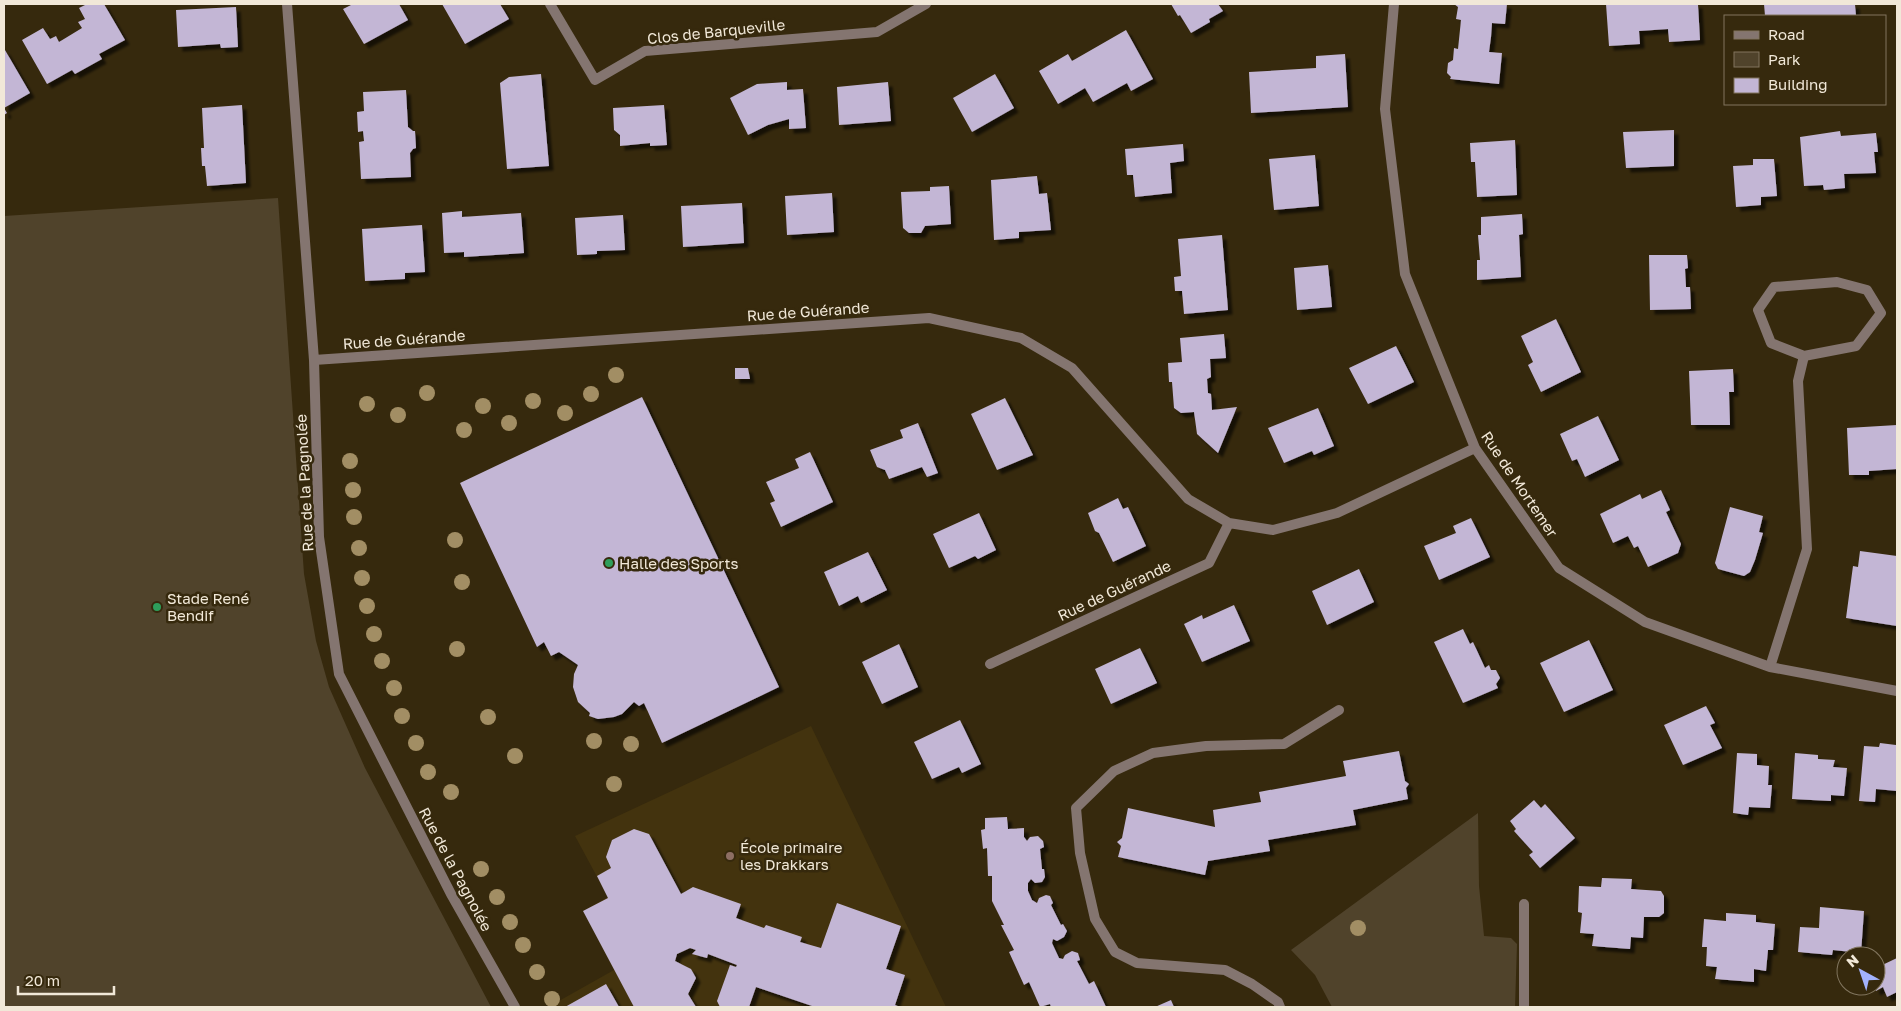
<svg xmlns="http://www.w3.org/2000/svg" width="1901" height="1011" viewBox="0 0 1901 1011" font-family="'Golos Text',sans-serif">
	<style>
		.built { fill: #43330e }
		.green { fill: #50432b }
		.building { fill: #c3b6d5; filter: url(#shadow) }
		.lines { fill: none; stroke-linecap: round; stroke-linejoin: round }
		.minor { stroke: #847570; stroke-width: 10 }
		.tree { fill: #a28e64 }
		.leisure-dot { fill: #2e9e5b; stroke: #36290d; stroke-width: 2 }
		.education-dot { fill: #8d6e63; stroke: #36290d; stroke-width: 2 }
		.labels { text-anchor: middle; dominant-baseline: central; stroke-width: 5; stroke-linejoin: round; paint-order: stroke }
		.street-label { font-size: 15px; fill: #f1e8d8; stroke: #36290d }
		.poi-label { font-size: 15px; fill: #f1e8d8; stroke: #36290d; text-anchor: start }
	</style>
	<defs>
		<filter id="shadow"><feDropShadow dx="4.5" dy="4.5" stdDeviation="1" flood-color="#0009"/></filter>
	</defs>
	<rect width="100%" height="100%" fill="#36290d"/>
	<!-- built -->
	<path class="built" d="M811 726 946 1007H551L550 1006 614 970 583 911 608 897 575 836Z"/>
	<!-- green -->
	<path class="green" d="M278 198 304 574 316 641 329 687 365 768 491 1007H4V216Z
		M1478 813 1479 886 1484 936 1511 938 1517 944 1515 1007H1332L1315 975 1291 950Z"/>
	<!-- building -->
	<path class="building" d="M87 4H104L125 40 99 54 102 59 75 74 72 70 47 84 22 40 43 28 50 39 56 36 59 42 82 28 78 22 85 19 79 8Z
		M353 4H399L408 20 364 44 343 9Z
		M442 4H500L509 19 465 44Z
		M1171 4H1218L1223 11 1209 19 1210 22 1191 33 1180 15 1178 16Z
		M1454 4H1507L1505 24 1492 23 1491 37 1489 52 1502 53 1499 84 1450 79 1451 77 1447 73 1448 63 1453 60 1454 48 1458 49 1461 20 1456 19 1458 7Z
		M1606 4H1698L1700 40 1669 42 1668 29 1639 31 1640 44 1609 46Z
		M1764 4H1855L1856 16H1765Z
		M236 7 238 47 221 48 220 44 178 47 176 10Z
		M1126 30 1153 79 1131 91 1127 83 1093 102 1085 88 1058 104 1039 71 1068 54 1072 61Z
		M5 50 30 93 4 108 7 113 4 115V51Z
		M1345 54 1348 107 1251 113 1249 72 1316 68V56Z
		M541 74 549 166 507 169 500 83 509 77Z
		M995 74 1014 108 972 132 953 98Z
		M787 82V90L803 89 806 128 789 129V119L768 125 748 135 730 98 757 84Z
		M888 82 891 121 839 125 837 87Z
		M406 90 408 127 413 131H415L416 148 413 149 410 153 411 177 361 179 359 142 364 141 363 131 358 132 357 112 364 111 363 92Z
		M242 105 246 183 207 186 205 166H202L201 148H204L202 108Z
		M664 105 667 145 650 146V143L620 146V135L614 130 613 108Z
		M1674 130V166L1626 168 1623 132Z
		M1840 131 1841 136 1876 133 1878 152H1874L1876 173 1844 174 1845 188 1824 190 1823 185 1804 186 1800 137Z
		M1515 140 1517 195 1477 197 1475 162H1471L1470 143Z
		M1183 144 1184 161 1170 163 1172 193 1135 197 1133 175H1127L1125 149Z
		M1315 155 1319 206 1274 210 1269 159Z
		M1753 159H1774L1777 196 1761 197V205L1736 207 1733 166 1753 165Z
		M1037 176 1039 194 1047 193 1051 230 1019 232V238L994 240 991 180Z
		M949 186 951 224 925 226 921 233H909L903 228 901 192 930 191V187Z
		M832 193 834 232 787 235 785 196Z
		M742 203 744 243 683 247 681 206Z
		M462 211V217L521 213 524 253 464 257V252L444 253 442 213Z
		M1522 214 1523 234 1519 235 1521 277 1477 280V260H1480L1478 235H1481V217Z
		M623 215 625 250 597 251V254L577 255 575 218Z
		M422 225 425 272 405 273V279L365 281 362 229Z
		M1222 235 1228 310 1184 314 1182 291H1175L1174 277 1181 276 1178 239Z
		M1649 255H1687L1688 268 1685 269 1686 287H1690L1691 309 1650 310Z
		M1328 265 1332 307 1297 310 1294 268Z
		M1556 319 1581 372 1541 392 1528 365 1533 362 1521 336Z
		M1224 334 1226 358 1210 359 1211 377 1207 379 1208 393 1211 394 1212 410 1237 407 1218 453 1197 434 1194 412 1181 413 1174 408 1172 382H1169L1168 363 1182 362 1180 338Z
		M1396 346 1414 382 1368 404 1349 368Z
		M735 368H748L750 379H735Z
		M1733 369 1734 392H1729L1730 425H1691L1689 371Z
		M642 397 779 687 662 743 644 703 639 706 634 702 622 714 614 717 598 719 589 716 590 713 578 702 573 687 574 674 578 665 559 652 551 656 544 642 537 647 460 483Z
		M1005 398 1033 455 997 470 971 414Z
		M1318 408 1334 446 1314 455 1312 451 1284 463 1268 428Z
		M1598 416 1619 460 1585 477 1577 459 1572 461 1560 434Z
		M918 423 938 473 927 477 922 467 889 479 885 470 877 467 870 450 903 438 900 430Z
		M1897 425V469L1869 471V475H1849L1847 428Z
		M810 452 833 502 781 527 770 503 775 501 766 482 799 468 795 459Z
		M1661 490 1670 510 1666 512 1681 544 1678 553 1648 567 1638 546 1634 548 1628 536 1613 543 1600 514 1640 494 1642 499Z
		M1118 498 1123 509 1128 507 1146 546 1113 562 1099 533 1095 531 1088 513Z
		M1730 507 1763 516 1759 532 1763 533 1755 560 1750 572 1744 576 1718 569 1715 563Z
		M979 513 996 550 978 559 975 556 949 568 933 534Z
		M1471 518 1490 557 1439 580 1424 546 1456 533 1453 526Z
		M1860 551 1897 556V626L1846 618 1853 566 1858 567Z
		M868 552 887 590 861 603 858 596 839 606 824 572Z
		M1359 569 1374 602 1327 625 1312 591Z
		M1234 605 1250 641 1202 662 1184 624 1202 615 1203 619Z
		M1463 629 1470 644 1473 642 1485 668 1489 665 1491 670H1496L1500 678 1496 684 1498 688 1463 703 1434 642Z
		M1589 640 1613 690 1564 712 1540 663Z
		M899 644 918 687 882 704 862 662Z
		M1140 648 1157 683 1111 704 1095 669Z
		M1706 706 1715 723 1710 725 1722 748 1683 765 1664 725Z
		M960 720 981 764 962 773 959 767 932 779 914 742Z
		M1880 743 1896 745 1897 791 1876 789 1875 802 1859 801 1864 746 1879 747Z
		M1399 751 1405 781 1409 784 1406 788 1408 799 1353 810 1356 825 1268 840 1270 851 1208 861 1205 875 1118 857 1121 846 1117 842 1122 838 1128 808 1215 827 1213 810 1261 802 1259 792 1346 776 1343 761Z
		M1737 753 1757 754V765L1769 766 1768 785H1772L1770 808 1749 807 1748 815 1733 813Z
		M1795 753 1818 755V759L1835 760 1833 767 1847 768 1844 796 1831 795V801L1792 799Z
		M1534 800 1541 808 1545 804 1575 838 1540 868 1529 855 1533 852 1514 831 1516 829 1510 821Z
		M1007 817 1008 829 1024 828V837L1027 841 1030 837 1038 836 1043 841 1044 847 1040 849 1042 869H1044L1045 877 1042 882 1035 883 1031 879 1028 883V891L1032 900 1037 903 1039 898 1046 895 1050 896 1053 903 1051 905 1061 925 1063 924 1067 931 1064 937 1057 941 1053 939 1052 943 1059 958 1063 959 1065 955 1072 951 1078 953 1080 960 1077 961 1089 984 1094 981 1106 1007H1051L1050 1004 1040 1007 1029 982 1024 985 1009 952 1014 950 1001 925H1004L992 901V876H988L987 848 983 849 981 830 985 829V818Z
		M634 829 649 834 681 894 693 887 741 904 736 918 764 928 766 925 802 937 800 942 821 948 837 903 901 926 886 969 905 975 895 1005 900 1007H815L756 987 749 1007H720L717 1001 730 965 736 967 737 965 708 954 707 958 692 954 696 950 690 948 677 954 675 961 691 969 696 978 688 994 696 1007H634L583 911 608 898 597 876 611 868 606 857 612 840Z
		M1602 878 1632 879 1631 889 1661 891 1664 896V913L1659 917H1644L1643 938 1631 937 1630 949 1592 946 1594 934 1580 933 1582 913 1578 912 1579 886 1601 887Z
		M1820 907 1864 911 1861 953 1833 950 1832 955 1798 952 1800 927 1819 928Z
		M1726 913 1756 915V922L1775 924 1773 950H1768L1766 971 1754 969V982L1715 979 1717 967 1706 966 1707 947H1702L1704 919 1726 921Z
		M1897 958V992L1887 997 1883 987 1876 991 1874 986H1876V968Z
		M606 984 619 1007H565Z
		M1171 1000 1174 1007H1155Z"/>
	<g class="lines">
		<!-- minor -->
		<path class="minor" d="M287 4 314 360 319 537 339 674 451 894 515 1007
			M550 4 595 80 645 51 877 32 926 4
			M1394 4 1385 109 1405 274 1475 448 1559 568 1645 622 1770 667 1897 691
			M314 360 929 318 1021 338 1072 368 1188 499 1229 523 1273 530 1337 513 1475 448
			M990 664 1209 563 1229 523
			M1770 667 1807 549 1798 381 1804 356 1856 346 1881 313 1867 290 1837 282 1774 287 1758 310 1771 343 1804 356
			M1524 904V1007
			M1280 1007 1278 1002 1252 984 1225 970 1137 963 1115 952 1095 919 1080 853 1076 808 1114 771 1153 753 1206 746 1284 744 1339 710"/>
	</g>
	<!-- trees -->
	<g class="tree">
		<circle cx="616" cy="375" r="8"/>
		<circle cx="427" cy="393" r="8"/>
		<circle cx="591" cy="394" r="8"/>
		<circle cx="533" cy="401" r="8"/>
		<circle cx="367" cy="404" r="8"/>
		<circle cx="483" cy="406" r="8"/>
		<circle cx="565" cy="413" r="8"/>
		<circle cx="398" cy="415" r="8"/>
		<circle cx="509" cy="423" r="8"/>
		<circle cx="464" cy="430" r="8"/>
		<circle cx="350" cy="461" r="8"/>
		<circle cx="353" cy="490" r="8"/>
		<circle cx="354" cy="517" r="8"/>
		<circle cx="455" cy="540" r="8"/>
		<circle cx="359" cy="548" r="8"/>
		<circle cx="362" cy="578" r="8"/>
		<circle cx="462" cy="582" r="8"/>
		<circle cx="367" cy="606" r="8"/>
		<circle cx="374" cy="634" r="8"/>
		<circle cx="457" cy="649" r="8"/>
		<circle cx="382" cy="661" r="8"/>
		<circle cx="394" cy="688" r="8"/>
		<circle cx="402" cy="716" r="8"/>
		<circle cx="488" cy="717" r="8"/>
		<circle cx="594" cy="741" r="8"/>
		<circle cx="416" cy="743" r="8"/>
		<circle cx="631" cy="744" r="8"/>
		<circle cx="515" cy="756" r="8"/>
		<circle cx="428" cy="772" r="8"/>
		<circle cx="614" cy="784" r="8"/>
		<circle cx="451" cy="792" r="8"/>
		<circle cx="481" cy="869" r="8"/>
		<circle cx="497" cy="897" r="8"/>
		<circle cx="510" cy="922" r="8"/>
		<circle cx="1358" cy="928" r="8"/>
		<circle cx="523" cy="945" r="8"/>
		<circle cx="537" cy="972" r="8"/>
		<circle cx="552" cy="999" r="8"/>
	</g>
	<!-- markers -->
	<g class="leisure-dot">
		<circle cx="609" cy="563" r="5"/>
		<circle cx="157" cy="607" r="5"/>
	</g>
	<circle class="education-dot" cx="730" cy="856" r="5"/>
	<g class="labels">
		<!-- street labels -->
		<g class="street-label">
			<text transform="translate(716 31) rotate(-6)">Clos de Barqueville</text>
			<text transform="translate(808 311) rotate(-4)">Rue de Guérande</text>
			<text transform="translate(404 339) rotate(-4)">Rue de Guérande</text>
			<text transform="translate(304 483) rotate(-93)">Rue de la Pagnolée</text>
			<text transform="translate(1520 484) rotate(56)">Rue de Mortemer</text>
			<text transform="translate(1114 590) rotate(-25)">Rue de Guérande</text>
			<text transform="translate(456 869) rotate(62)">Rue de la Pagnolée</text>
		</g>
		<!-- poi labels -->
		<g class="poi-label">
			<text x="619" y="563">Halle des Sports</text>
			<text x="167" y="598">Stade René<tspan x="167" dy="17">Bendif</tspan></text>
			<text x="740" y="847">École primaire<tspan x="740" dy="17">les Drakkars</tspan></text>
		</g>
	</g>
	<!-- border -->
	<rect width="1901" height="1011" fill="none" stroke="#f1e8d8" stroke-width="10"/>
	<!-- legend -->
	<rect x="1724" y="15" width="162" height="90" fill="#36290d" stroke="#81755e"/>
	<rect x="1734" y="31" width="25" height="8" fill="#847570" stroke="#81755e"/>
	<text x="1768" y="40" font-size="15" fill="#f1e8d8">Road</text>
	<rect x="1734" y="52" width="25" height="15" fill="#50432b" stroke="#81755e"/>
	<text x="1768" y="65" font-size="15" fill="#f1e8d8">Park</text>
	<rect x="1734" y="78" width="25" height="15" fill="#c3b6d5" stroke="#81755e"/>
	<text x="1768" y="90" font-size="15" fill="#f1e8d8">Building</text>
	<!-- north arrow -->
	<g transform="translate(1861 971) rotate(320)"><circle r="24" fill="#36290d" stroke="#81755e"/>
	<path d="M0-4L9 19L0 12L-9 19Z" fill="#a2b2fd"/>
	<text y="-8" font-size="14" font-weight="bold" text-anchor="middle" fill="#f1e8d8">N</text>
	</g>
	<!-- scale -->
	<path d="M18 986v8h96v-8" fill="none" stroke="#f1e8d8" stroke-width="2.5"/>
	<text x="25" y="986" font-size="15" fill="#f1e8d8" stroke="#36290d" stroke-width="4" paint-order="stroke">20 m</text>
</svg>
